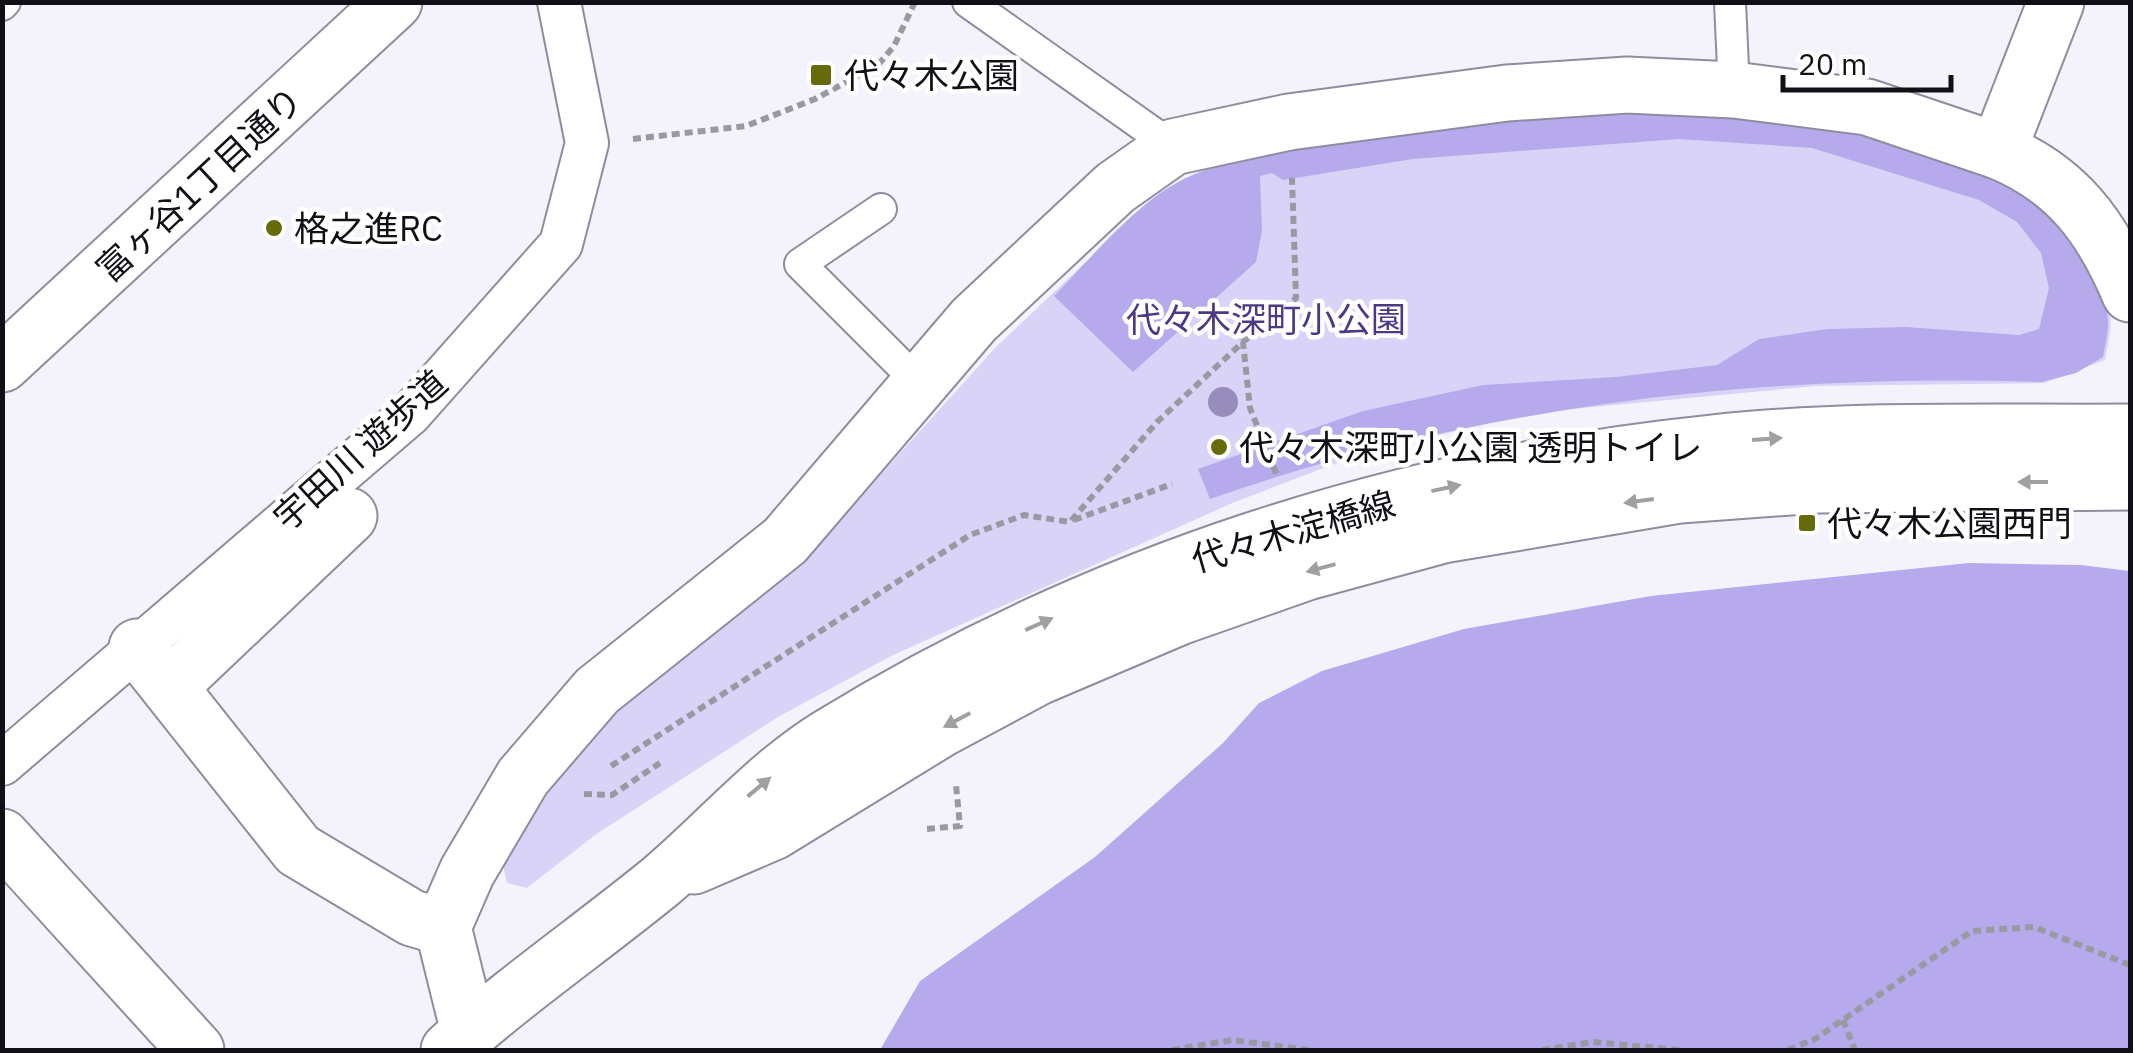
<svg xmlns="http://www.w3.org/2000/svg" width="2133" height="1053" viewBox="0 0 2133 1053" font-family="'IBM Plex Sans','Noto Sans JP',sans-serif">
	<style>
		.green { fill: #d9d4f7 }
		.forest { fill: #b6aaec }
		.lines { fill: none; stroke-linecap: round; stroke-linejoin: round }
		.service-casing { stroke: #8f8ca0; stroke-width: 34 }
		.pedestrian-casing { stroke: #8f8ca0; stroke-width: 46 }
		.minor-casing { stroke: #8f8ca0; stroke-width: 59 }
		.tertiary-casing { stroke: #8f8ca0; stroke-width: 59 }
		.path { stroke: #9a99a1; stroke-width: 6; stroke-dasharray: 8 5; stroke-linecap: butt }
		.service { stroke: #fff; stroke-width: 30 }
		.pedestrian { stroke: #fff; stroke-width: 42 }
		.minor { stroke: #fff; stroke-width: 55 }
		.tertiary { stroke: #fff; stroke-width: 55 }
		.tree { fill: #988cba }
		.oneway { fill: #a09fa2 }
		.poi-dot { fill: #676b0c; stroke: #fff; stroke-width: 4 }
		.labels { text-anchor: middle; dominant-baseline: central; stroke-width: 9; stroke-linejoin: round; paint-order: stroke }
		.poi-label { font-size: 35px; fill: #111016; stroke: #fff; text-anchor: start }
		.street-label { font-size: 35px; fill: #111016; stroke: #fff }
		.park-label { font-size: 35px; fill: #4c3884; stroke: #fff }
	</style>
	<rect width="100%" height="100%" fill="#f4f3fc"/>
	<!-- green -->
	<path class="green" d="M1733 107C1805 120 1988 156 2041 204 2070 231 2101 275 2110 314 2113 327 2107 347 2105 360L2044 383 1816 386 1572 409 1494 422 1360 454 1230 504 891 656 778 717 595 835 527 888 507 883 502 861 564 759 629 692 796 568 996 347 1127 223 1183 179 1266 151 1546 112Z"/>
	<!-- forest -->
	<path class="forest" d="M1727 109C1811 124 1971 153 2038 204 2064 224 2106 287 2108 319 2109 331 2105 345 2103 357L2076 373 2042 382C1759 373 1478 405 1210 499L1198 469 1363 411 1483 385 1616 377 1717 365 1759 339 1827 329 1906 327 2019 335 2039 329 2049 288 2041 253 2017 222 1979 200 1812 148 1679 139 1413 159 1283 180 1272 173 1260 176 1262 231 1256 262 1133 372 1054 296C1089 260 1139 200 1184 179 1231 156 1288 149 1339 141 1468 120 1597 114 1727 109Z
		M1969 563 2081 565 2130 571V1050H880L920 981 1095 857 1223 743 1259 703 1322 671 1464 629 1651 596Z"/>
	<g class="lines">
		<!-- service casing -->
		<g class="service-casing">
			<path id="service" d="M968 2 1173 147
				M1730 2 1734 90
				M2 5 5 2
				M881 209 800 264 919 383"/>
		</g>
		<!-- pedestrian casing -->
		<g class="pedestrian-casing">
			<path id="pedestrian" d="M2 764 410 414 561 244 587 143 559 2"/>
		</g>
		<!-- minor casing -->
		<g class="minor-casing">
			<path id="minor" d="M137 647 298 850 412 918 443 927
				M170 686 349 516
				M2 837 196 1050
				M469 1032 443 927 467 872 523 777 597 691 785 541 974 320 1115 188 1173 147 1289 122 1507 93 1627 85 1734 90 1867 107 1998 151 2056 2"/>
		</g>
		<!-- tertiary casing -->
		<g class="tertiary-casing">
			<path id="tertiary" d="M1998 151C2067 179 2102 227 2130 294
				M2 364 394 2
				M694 866 773 832 941 729 1038 677 1179 617 1307 572 1443 535 1680 495 1818 485 2130 482
				M449 1050C516 990 590 939 660 882 717 834 764 777 828 737 1096 572 1400 475 1712 443 1851 428 1992 433 2130 432"/>
		</g>
		<!-- path -->
		<path class="path" d="M633 139 746 126 815 99 878 65 894 46 915 2
			M1243 342 1296 298 1292 178
			M1074 520 1172 484
			M611 766 970 535 1024 515 1070 522 1157 422 1243 342 1250 408 1278 478
			M584 794 612 795 660 763
			M927 829 960 826 956 785
			M1843 1020 1855 1050
			M1172 1050 1232 1040 1309 1050
			M1542 1050 1593 1042 1679 1050
			M1788 1050 1815 1039 1972 931 2034 927 2130 965"/>
		<!-- service -->
		<use href="#service" class="service"/>
		<!-- pedestrian -->
		<use href="#pedestrian" class="pedestrian"/>
		<!-- minor -->
		<use href="#minor" class="minor"/>
		<!-- tertiary -->
		<use href="#tertiary" class="tertiary"/>
	</g>
	<!-- trees -->
	<circle class="tree" cx="1223" cy="402" r="15"/>
	<!-- one-way arrows -->
	<defs><path id="oneway-solid" d="M-6-.8H1V-3.2L6.5 0L1 3.2V.8H-6Z" transform="scale(2.5)"/></defs>
	<g class="oneway">
		<use href="#oneway-solid" transform="translate(1767 439) rotate(-4)"/>
		<use href="#oneway-solid" transform="translate(2033 482) rotate(180)"/>
		<use href="#oneway-solid" transform="translate(1446 488) rotate(-12)"/>
		<use href="#oneway-solid" transform="translate(1639 501) rotate(172)"/>
		<use href="#oneway-solid" transform="translate(1321 568) rotate(165)"/>
		<use href="#oneway-solid" transform="translate(1039 624) rotate(-24)"/>
		<use href="#oneway-solid" transform="translate(957 720) rotate(152)"/>
		<use href="#oneway-solid" transform="translate(759 787) rotate(-40)"/>
	</g>
	<!-- markers -->
	<g class="poi-dot">
		<rect x="809" y="63" width="24" height="24" rx="5"/>
		<circle cx="274" cy="228" r="10"/>
		<circle cx="1219" cy="447" r="10"/>
		<rect x="1797" y="513" width="20" height="20" rx="5"/>
	</g>
	<g class="labels">
		<!-- poi labels -->
		<g class="poi-label">
			<text x="844" y="75">代々木公園</text>
			<text x="294" y="228">格之進RC</text>
			<text x="1239" y="447">代々木深町小公園 透明トイレ</text>
			<text x="1827" y="523">代々木公園西門</text>
		</g>
		<!-- street labels -->
		<g class="street-label">
			<text transform="translate(199 184) rotate(-43)">富ヶ谷1丁目通り</text>
			<text transform="translate(360 450) rotate(-42)">宇田川 遊歩道</text>
			<text transform="translate(1293 531) rotate(-16)">代々木淀橋線</text>
		</g>
		<!-- park labels -->
		<g class="park-label">
			<text x="1266" y="319">代々木深町小公園</text>
		</g>
	</g>
	<!-- border -->
	<rect width="2133" height="1053" fill="none" stroke="#111016" stroke-width="10"/>
	<!-- scale -->
	<path d="M1783 75v15h168v-15" fill="none" stroke="#111016" stroke-width="5"/>
	<text x="1798" y="75" font-size="30" fill="#111016" stroke="#ffffff" stroke-width="8" paint-order="stroke">20 m</text>
</svg>
